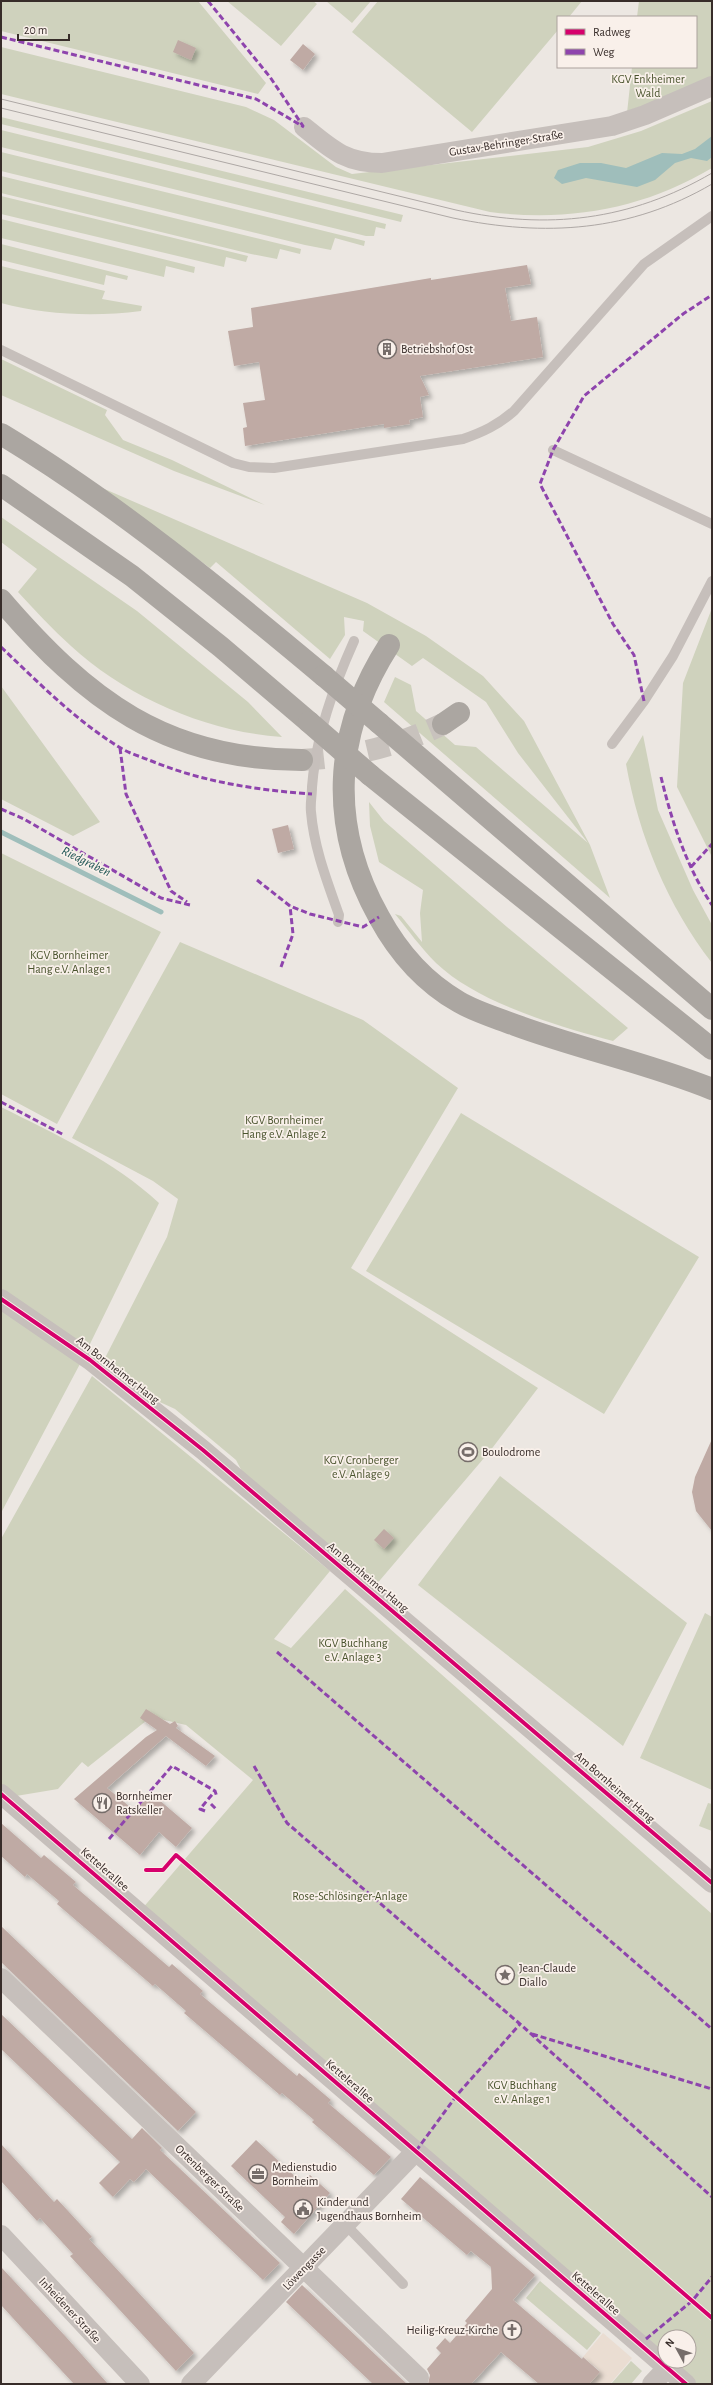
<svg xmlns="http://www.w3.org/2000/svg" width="713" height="2385" viewBox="0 0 713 2385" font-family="'Alegreya Sans',sans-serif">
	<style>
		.green { fill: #cfd2bd }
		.plaza { fill: #eaddd2 }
		.water { fill: #9fbebb }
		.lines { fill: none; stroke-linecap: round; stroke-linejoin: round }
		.stream { stroke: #9fbebb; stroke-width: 5 }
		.building { fill: #bfaaa4; filter: url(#shadow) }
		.highway-tunnel { stroke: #c8c2bd; stroke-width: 22; stroke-dasharray: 22 11; stroke-linecap: butt }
		.lane { stroke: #c6bfbb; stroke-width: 10 }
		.street { stroke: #c6bfbb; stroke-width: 20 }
		.highway { stroke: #aba6a1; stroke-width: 22 }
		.tram { stroke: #aea8a5; stroke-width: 1 }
		.highway-bridge { stroke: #aba6a1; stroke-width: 22 }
		.quiet { stroke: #8e44ad; stroke-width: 3; stroke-dasharray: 6 3; stroke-linecap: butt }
		.cycleway-casing { stroke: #f9f0ea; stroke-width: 6 }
		.cycleway { stroke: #d6006c; stroke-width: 4 }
		.labels { text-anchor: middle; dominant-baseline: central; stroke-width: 3.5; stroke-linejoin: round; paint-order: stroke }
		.park-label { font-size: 12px; fill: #4a542e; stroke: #f9f0ea }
		.street-label { font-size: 12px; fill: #372c29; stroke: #f9f0ea }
		.poi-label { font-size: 12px; fill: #372c29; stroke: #f9f0ea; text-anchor: start }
		.water-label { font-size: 13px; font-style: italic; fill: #205655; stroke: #f9f0ea }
	</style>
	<defs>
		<filter id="shadow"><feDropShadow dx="3.5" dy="3.5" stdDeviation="2" flood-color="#0004"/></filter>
	</defs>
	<rect width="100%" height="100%" fill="#ece7e2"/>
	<!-- green -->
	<path class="green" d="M1 1H198L266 83 258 94 1 31Z
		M227 1H313L317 4 281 46Z
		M326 1H371L352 23Z
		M378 1H582L569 17H558V30L472 132 352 32Z
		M639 1H712V80L627 113 632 67H696V17H637Z
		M1 47 246 107 274 120 336 167 352 174 588 147 641 131 712 101V168C643 209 569 222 490 212L1 94Z
		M1 117 403 215 401 222 1 124Z
		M1 130 386 224 385 229 376 227 374 236H366L1 147Z
		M1 152 365 241 364 246 335 238 331 250 305 245 1 171Z
		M1 176 301 249 300 254 280 249 277 259 251 254 1 193Z
		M1 196 248 256 246 262 226 257 224 267 1 214Z
		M1 219 195 267 194 273 166 266 164 277 1 238Z
		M1 244 128 276 127 280 106 275 104 285 1 260Z
		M1 266 105 291 102 299 142 306 141 311C94 317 46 315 1 303Z
		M1 359 107 410 105 415 123 440 172 460 265 505 174 471 1 395Z
		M100 487 367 603 426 636 483 676 524 721 590 845 610 898 384 702 395 677 411 685 416 711 455 745 476 747 588 843 518 753 486 702 423 658 412 666 363 631 364 621 344 617 345 635 330 659 216 562 210 568Z
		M1 517 137 611 248 702 282 737C207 732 126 697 71 646 52 629 35 610 18 592L37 569 1 542Z
		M712 608V857L677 787 683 683Z
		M1 686 100 822 73 836 1 799Z
		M643 735 658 810 693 890 712 925V963C667 905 639 836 626 764Z
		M369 802 384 821 507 927 628 1028 613 1041C557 1026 478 1003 436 963 421 948 408 930 395 914L401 916 422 942 420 913 423 890 379 862 370 826Z
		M1 853 161 932 57 1124 1 1094Z
		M180 942 363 1020 458 1088 351 1268 538 1388 490 1451 375 1586 246 1479 236 1460 175 1409 151 1398 105 1358 167 1237 178 1199 153 1181 72 1138Z
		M1 1107C55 1134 114 1161 159 1203L88 1348 1 1290Z
		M461 1113 699 1257 604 1414 366 1271Z
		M1 1308 81 1362 1 1513Z
		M92 1376 330 1571 274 1639 291 1648 345 1589 712 1914V2384H694L667 2361H689V2337H665V2359L141 1910 253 1780 186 1725 151 1717 88 1767 82 1762 58 1789 10 1797 1 1789V1539Z
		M500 1476 687 1623 623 1746 418 1585Z
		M705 1613 712 1617V1790L640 1758Z
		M708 1803 712 1804V1831L699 1826Z
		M540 2281 601 2333 587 2350 526 2298Z
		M631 2361 642 2371 631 2384H611Z"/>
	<!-- plaza -->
	<path class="plaza" d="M603 2333 632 2358 610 2384H589L600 2371 583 2357Z"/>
	<!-- water -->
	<path class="water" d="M712 136V157L707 161 691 158 675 163 655 180 637 187 586 178 562 184 554 178 558 170 580 163H601L626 168 662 153 682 154 695 149Z"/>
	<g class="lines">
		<!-- stream -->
		<path class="stream" d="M1 832 161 912"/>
	</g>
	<!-- building -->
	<path class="building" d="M178 40 196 48 191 60 173 52Z
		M303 44 315 54 303 70 290 60Z
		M527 265 531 284 505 288 511 321 537 317 543 357 420 376 429 395 420 397 423 417 409 420 410 424 384 428V424L245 446 243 428 247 427 243 403 265 400 259 362 234 366 228 331 253 327 251 308 431 278V280Z
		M288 825 294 849 278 853 272 829Z
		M712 1439V1531L696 1511 692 1492 695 1477Z
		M384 1529 394 1538 384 1549 374 1540Z
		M146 1709 170 1724 175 1721 178 1726 176 1728 215 1756 206 1766 166 1736 107 1788 135 1811 151 1793 192 1828 176 1847 159 1832 140 1855 74 1799 146 1737 157 1730 140 1718Z
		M1 1823 41 1858 44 1855 76 1882 73 1885 169 1967 172 1964 203 1991 200 1994 297 2076 299 2073 331 2100 328 2103 391 2157 374 2175 312 2122 314 2120 282 2093 280 2095 184 2013 186 2011 155 1984 153 1986 57 1904 59 1901 27 1874 25 1877 1 1856Z
		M1 1926 196 2112 178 2131 1 1962Z
		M1 2014 132 2139 142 2128 162 2148 160 2150 280 2263 263 2280 146 2169 134 2182 130 2179 113 2197 99 2183 120 2162 1 2049Z
		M256 2140 302 2183 310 2175 330 2193 294 2234 281 2222 285 2217 231 2166Z
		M1 2144 54 2202 57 2199 92 2237 89 2239 194 2353 176 2371 70 2256 73 2254 40 2218 37 2221 1 2181Z
		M420 2177 535 2275 513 2300 582 2359 583 2357 600 2372 589 2384H539L501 2352 471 2384H428L430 2375 427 2369 441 2353 436 2348 445 2338 450 2343 467 2323 465 2321 492 2289 491 2267 471 2251 467 2255 401 2199Z
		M1 2267 66 2337 108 2384H74L22 2328 1 2305Z
		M302 2285 379 2358 407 2384H373L286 2302Z"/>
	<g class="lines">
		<!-- highway-tunnel -->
		<path class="highway-tunnel" d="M302 760C353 757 397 746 443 724"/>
		<!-- lane -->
		<path class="lane" d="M1 350 233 463 249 467 274 468 463 439C483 432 498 425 514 411L644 264 712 216
			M553 450 712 524
			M612 744 644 701 673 656 712 581
			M338 922 339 915C327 881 314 848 311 812 310 804 312 795 312 787 316 736 333 688 354 641
			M345 2224 403 2284"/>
		<!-- street -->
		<path class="street" d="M304 127C331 149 345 163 382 163L612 126 645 115 712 86
			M1 1299 90 1360 203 1450 712 1883
			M1 1794 686 2384
			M1 1978 419 2378
			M1 2235 140 2384
			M191 2384 416 2151
			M652 2384 667 2368"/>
		<!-- highway -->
		<path class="highway" d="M1 434C117 504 221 590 324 676
			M1 485 132 576 221 647 309 722
			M1 600C87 700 165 760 302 760
			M389 645C333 732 328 826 379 917 398 952 424 982 459 1002 476 1012 497 1018 515 1025 580 1049 648 1063 712 1089
			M379 723 712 1009
			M443 724 459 713
			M370 775 712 1049"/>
		<!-- tram -->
		<path class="tram" d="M1 99 456 210C547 230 630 221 712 173
			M1 108 453 218C545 237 630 232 712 184"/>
		<!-- highway-bridge -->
		<path class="highway-bridge" d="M324 676 379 723
			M309 722 370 775"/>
		<!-- quiet -->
		<path class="quiet" d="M208 1 270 77 303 126
			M1 37 256 99 304 127
			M1 647C38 682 75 720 119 747 128 753 139 756 149 760 202 782 256 790 312 794
			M644 701 634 655 613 624 540 484 553 450 584 396 683 314 712 295
			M120 748 126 794 171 891 187 902
			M661 777C672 822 686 866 712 905
			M1 809 24 819 161 898 190 905
			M691 867 712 844
			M257 880 290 906 310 914 363 927 379 917
			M281 967 293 934 290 906
			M1 1102 64 1135
			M277 1652 712 2029
			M254 1766 287 1823 520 2024 712 2197
			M211 1804 216 1809
			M205 1811 200 1809 215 1791
			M109 1839 172 1766 215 1791 217 1797
			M532 2034 712 2089
			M416 2151 457 2095 520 2024
			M646 2339 692 2301 712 2277"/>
		<!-- cycleway casing -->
		<g class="cycleway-casing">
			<path id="cycleway" d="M1 1299 90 1360 203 1450 712 1883
				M1 1794 686 2384
				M146 1870H163L176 1855 712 2318"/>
		</g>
		<!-- cycleway -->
		<use href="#cycleway" class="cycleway"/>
	</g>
	<!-- icons -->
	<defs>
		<g id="building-ring" transform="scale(1)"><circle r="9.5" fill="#f9f0ea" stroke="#766d6a" stroke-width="1.5"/><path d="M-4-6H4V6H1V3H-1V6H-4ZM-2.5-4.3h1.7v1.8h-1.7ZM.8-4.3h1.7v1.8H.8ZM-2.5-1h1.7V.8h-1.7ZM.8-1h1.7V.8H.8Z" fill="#766d6a"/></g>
		<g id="stadium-ring" transform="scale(1)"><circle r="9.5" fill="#f9f0ea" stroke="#766d6a" stroke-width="1.5"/><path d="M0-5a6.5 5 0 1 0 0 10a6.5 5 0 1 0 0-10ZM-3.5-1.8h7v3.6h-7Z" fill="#766d6a"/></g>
		<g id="restaurant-ring" transform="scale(1)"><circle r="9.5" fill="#f9f0ea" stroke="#766d6a" stroke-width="1.5"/><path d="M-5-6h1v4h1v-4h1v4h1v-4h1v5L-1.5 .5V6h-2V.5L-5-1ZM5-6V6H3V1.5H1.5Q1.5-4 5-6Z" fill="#766d6a"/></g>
		<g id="sight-ring" transform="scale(1)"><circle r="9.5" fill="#f9f0ea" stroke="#766d6a" stroke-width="1.5"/><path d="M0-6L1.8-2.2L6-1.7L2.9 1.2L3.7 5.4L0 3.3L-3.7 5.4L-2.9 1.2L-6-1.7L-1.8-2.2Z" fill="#766d6a"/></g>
		<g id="office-ring" transform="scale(1)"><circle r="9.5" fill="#f9f0ea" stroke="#766d6a" stroke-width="1.5"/><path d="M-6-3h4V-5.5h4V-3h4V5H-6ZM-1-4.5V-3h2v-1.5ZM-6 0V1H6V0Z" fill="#766d6a"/></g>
		<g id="civic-ring" transform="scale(1)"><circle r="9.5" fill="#f9f0ea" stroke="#766d6a" stroke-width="1.5"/><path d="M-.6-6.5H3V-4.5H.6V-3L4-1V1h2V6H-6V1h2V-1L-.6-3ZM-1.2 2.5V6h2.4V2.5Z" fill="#766d6a"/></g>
		<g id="church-ring" transform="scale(1)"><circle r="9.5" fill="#f9f0ea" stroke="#766d6a" stroke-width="1.5"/><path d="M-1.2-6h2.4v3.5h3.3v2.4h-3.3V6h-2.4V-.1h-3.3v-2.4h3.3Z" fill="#766d6a"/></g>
	</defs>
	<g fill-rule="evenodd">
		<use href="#building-ring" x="387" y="349"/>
		<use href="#stadium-ring" x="468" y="1452"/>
		<use href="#restaurant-ring" x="102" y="1803"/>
		<use href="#sight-ring" x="505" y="1975"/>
		<use href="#office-ring" x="258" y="2174"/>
		<use href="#civic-ring" x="303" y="2209"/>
		<use href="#church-ring" x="512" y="2330"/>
	</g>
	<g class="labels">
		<!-- park labels -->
		<g class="park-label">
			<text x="648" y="79">KGV Enkheimer<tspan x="648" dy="14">Wald</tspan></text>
			<text x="69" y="955">KGV Bornheimer<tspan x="69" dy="14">Hang e.V. Anlage 1</tspan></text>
			<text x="284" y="1120">KGV Bornheimer<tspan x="284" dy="14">Hang e.V. Anlage 2</tspan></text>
			<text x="361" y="1460">KGV Cronberger<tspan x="361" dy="14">e.V. Anlage 9</tspan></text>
			<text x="353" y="1643">KGV Buchhang<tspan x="353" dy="14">e.V. Anlage 3</tspan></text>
			<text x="350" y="1896">Rose-Schlösinger-Anlage</text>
			<text x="522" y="2085">KGV Buchhang<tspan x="522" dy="14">e.V. Anlage 1</tspan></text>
		</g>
		<!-- street labels -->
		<g class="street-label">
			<text transform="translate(506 143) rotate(-9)">Gustav-Behringer-Straße</text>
			<text transform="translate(118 1370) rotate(38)">Am Bornheimer Hang</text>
			<text transform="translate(368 1577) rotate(40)">Am Bornheimer Hang</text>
			<text transform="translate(615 1787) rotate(41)">Am Bornheimer Hang</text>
			<text transform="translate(105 1869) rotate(41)">Kettelerallee</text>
			<text transform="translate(350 2081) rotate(41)">Kettelerallee</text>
			<text transform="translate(210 2178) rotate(44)">Ortenberger Straße</text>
			<text transform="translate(304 2268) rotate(-46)">Löwengasse</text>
			<text transform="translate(596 2293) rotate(41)">Kettelerallee</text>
			<text transform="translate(70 2310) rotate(47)">Inheidener Straße</text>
		</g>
		<!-- poi labels -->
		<g class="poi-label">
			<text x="401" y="349">Betriebshof Ost</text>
			<text x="482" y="1452">Boulodrome</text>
			<text x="116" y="1796">Bornheimer<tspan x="116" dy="14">Ratskeller</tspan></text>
			<text x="519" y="1968">Jean-Claude<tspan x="519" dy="14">Diallo</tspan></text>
			<text x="272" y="2167">Medienstudio<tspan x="272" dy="14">Bornheim</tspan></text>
			<text x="317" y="2202">Kinder und<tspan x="317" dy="14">Jugendhaus Bornheim</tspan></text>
			<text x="498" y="2330" text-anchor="end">Heilig-Kreuz-Kirche</text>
		</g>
		<!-- water labels -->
		<g class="water-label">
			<text transform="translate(86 862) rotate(26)">Riedgraben</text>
		</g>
	</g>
	<!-- border -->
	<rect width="713" height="2385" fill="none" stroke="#372c29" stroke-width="4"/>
	<!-- legend -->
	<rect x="557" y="16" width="140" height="52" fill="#f9f0ea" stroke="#aba29d"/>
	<rect x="565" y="29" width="20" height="6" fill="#d6006c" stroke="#aba29d"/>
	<text x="593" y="36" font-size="12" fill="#372c29">Radweg</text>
	<rect x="565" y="49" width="20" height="6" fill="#8e44ad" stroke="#aba29d"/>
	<text x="593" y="56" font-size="12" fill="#372c29">Weg</text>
	<!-- north arrow -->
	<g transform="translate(677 2349) rotate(310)"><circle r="19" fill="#f9f0ea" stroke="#aba29d"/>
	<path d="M0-3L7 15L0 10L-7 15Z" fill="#766d6a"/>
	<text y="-6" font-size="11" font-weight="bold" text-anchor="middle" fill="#372c29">N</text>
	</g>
	<!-- scale -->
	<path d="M18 34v6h51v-6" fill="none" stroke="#372c29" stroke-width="2"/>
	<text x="24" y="34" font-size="12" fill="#372c29" stroke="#f9f0ea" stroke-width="3" paint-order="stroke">20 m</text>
</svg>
